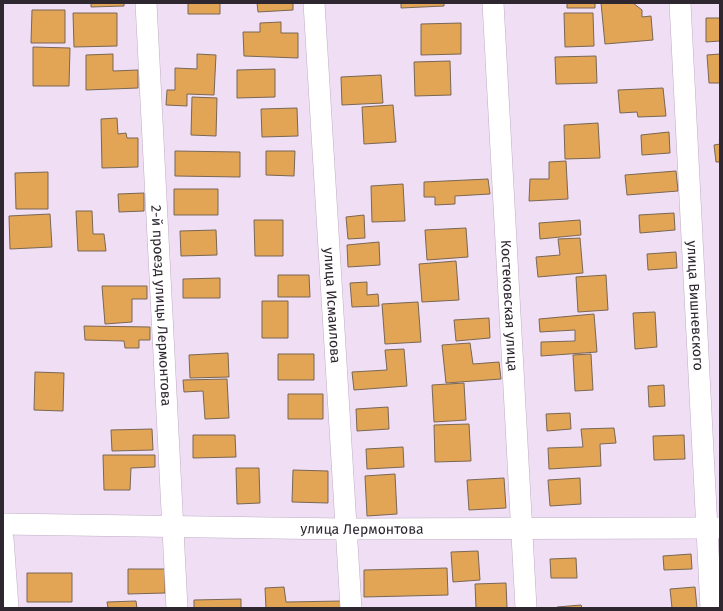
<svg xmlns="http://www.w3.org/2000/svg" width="723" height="611" viewBox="0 0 723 611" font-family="'Fira Sans',sans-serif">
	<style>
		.building { fill: #e2a455; stroke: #796754 }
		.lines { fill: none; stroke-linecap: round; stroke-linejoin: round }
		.minor-casing { stroke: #beadc3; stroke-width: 22 }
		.minor { stroke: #fff; stroke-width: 21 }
		.labels { text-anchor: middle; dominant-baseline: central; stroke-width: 4; stroke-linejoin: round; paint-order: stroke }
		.street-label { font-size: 14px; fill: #2e2730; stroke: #f9eefc }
	</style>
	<rect width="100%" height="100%" fill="#f0def5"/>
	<!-- building -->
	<path class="building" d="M91 3H124V6L91 7Z
		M188 3H220V14H188Z
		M257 3H293V10L258 12Z
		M401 3H444V6L401 8Z
		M567 3H595V8H567Z
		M601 3H633L642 10V17L651 16 653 40 605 44Z
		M32 10H65V43H31Z
		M73 13H117V46L74 47Z
		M564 13H593L594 46 565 47Z
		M706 18H720V41L706 42Z
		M281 22V33H298V58L244 56 243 32H260V23Z
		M461 23V54L421 55V24Z
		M33 47 70 48 69 86H33Z
		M113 54V71L138 70V88L86 90V55Z
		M197 54 216 55 214 95 187 94V106L166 105 167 90H175V68L197 69Z
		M720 54V83H709L707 55Z
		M596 56 597 83 556 84 555 57Z
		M450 61 451 95 415 96 414 62Z
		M275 69V97L237 98V70Z
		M381 75 383 103 342 105 341 77Z
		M663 88 666 116 638 117 637 112 620 113 618 90Z
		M192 97 217 98 216 136 191 135Z
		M393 105 396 142 364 144 362 107Z
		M297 108 298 136 262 137 261 109Z
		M117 118 118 134 126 133 127 138H138V167L102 168 101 119Z
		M598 123 600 158 565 159 564 125Z
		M669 132 670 153 642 155 641 135Z
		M720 144V162H716L714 145Z
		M175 151 240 152V177L175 176Z
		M266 151H295L294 176 266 175Z
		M566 161 568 199 529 201 530 179H549V162Z
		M676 171 678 191 627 195 625 175Z
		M48 172V209H16L15 173Z
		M488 179 490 194 455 196V204L435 205V197H424V182Z
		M403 184 405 221 372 222 371 186Z
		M174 189H218V215H174Z
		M144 193V211L119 212 118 194Z
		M76 211H92L93 234H104L106 251H78Z
		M674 213 675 230 640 233 639 215Z
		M50 214 52 247 10 249 9 216Z
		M364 215 365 238 348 239 346 217Z
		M254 220H283V256H255Z
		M580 220 581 235 540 239 539 223Z
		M466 228 468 257 427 260 425 230Z
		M216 230 217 255 181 256 180 231Z
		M580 238 583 273 538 277 536 257 560 255 558 239Z
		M379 242 380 265 348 267 347 245Z
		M676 252 677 268 648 270 647 254Z
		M456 261 459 300 422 302 419 264Z
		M278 275H309L310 297H278Z
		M606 275 608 310 578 312 576 277Z
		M220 278V298H183V279Z
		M367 282V295L378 294 379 306 352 307 350 283Z
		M102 286H147V299H132V322L105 324Z
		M262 301H288V338H262Z
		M418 302 421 342 385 344 382 304Z
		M655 312 657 347 635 349 633 313Z
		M594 314 597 352 541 356V342L575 341V330L540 332 539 319Z
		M489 318 490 338 456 341 454 320Z
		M84 326 150 327V340H139V348H125L124 341 85 340Z
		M470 343 473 364 499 362 501 379 446 383 442 345Z
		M404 349 407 386 354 390 352 372 387 370 385 350Z
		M228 353 229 377 190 378 189 355Z
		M278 354H314V380H278Z
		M591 354 593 390 575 391 573 355Z
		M35 372 64 373 63 411 34 410Z
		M227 379 229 418 205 419 203 391 184 392 183 380Z
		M464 383 466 420 434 422 432 385Z
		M664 385 665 406 649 407 648 386Z
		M288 394H323V419H288Z
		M388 407 389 429 357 431 356 409Z
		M570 413 571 429 547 431 546 414Z
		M469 424 471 461 435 462 434 425Z
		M614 428 616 443 600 444 601 466 549 469 548 448 583 447 581 429Z
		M152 429 153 450 112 451 111 430Z
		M193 435H235L236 457 193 458Z
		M684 435 685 459 654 460 653 436Z
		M403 447 404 467 367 469 366 449Z
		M103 455H155V467L131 468 130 490H104Z
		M236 468H259L260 503 237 504Z
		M293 470 328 471V503L292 502Z
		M395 474 397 514 367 516 365 476Z
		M504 478 506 508 469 510 467 480Z
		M580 478 581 504 550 506 548 480Z
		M478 551 480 580 453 582 451 552Z
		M691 554 692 569 664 570 663 556Z
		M576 558 577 578H551L550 559Z
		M447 568 448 595 364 597V570Z
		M128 569H165V593L128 594Z
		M27 573H72V602H27Z
		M506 583 507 608H476L475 584Z
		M284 587 286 602 342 601V608H266L265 588Z
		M695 587 697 608H672L670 589Z
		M241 599V608H194V600Z
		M136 601 137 608H108L107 602Z
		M581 605 582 608H557V607Z"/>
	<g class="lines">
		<!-- minor casing -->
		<g class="minor-casing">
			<g id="minor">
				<path id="s1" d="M146 3 177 608"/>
				<path id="s2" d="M314 3 351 608"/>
				<path id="s3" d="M493 3 526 608"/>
				<path id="s4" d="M680 3 711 608"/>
				<path id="s5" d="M3 524 347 529 720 528"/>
				<path d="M3 538 8 608"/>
			</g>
		</g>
		<!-- minor -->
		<use href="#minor" class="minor"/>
	</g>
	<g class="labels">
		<!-- street labels -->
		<g class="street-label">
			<text stroke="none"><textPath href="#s1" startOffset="303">2-й проезд улицы Лермонтова</textPath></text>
			<text stroke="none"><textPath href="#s2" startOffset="303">улица Исмаилова</textPath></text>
			<text stroke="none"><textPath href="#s3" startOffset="303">Костековская улица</textPath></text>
			<text stroke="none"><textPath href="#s4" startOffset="303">улица Вишневского</textPath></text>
			<text stroke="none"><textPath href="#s5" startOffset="359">улица Лермонтова</textPath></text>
		</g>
	</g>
	<!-- border -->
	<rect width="723" height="611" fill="none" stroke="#2e2730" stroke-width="8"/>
</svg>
